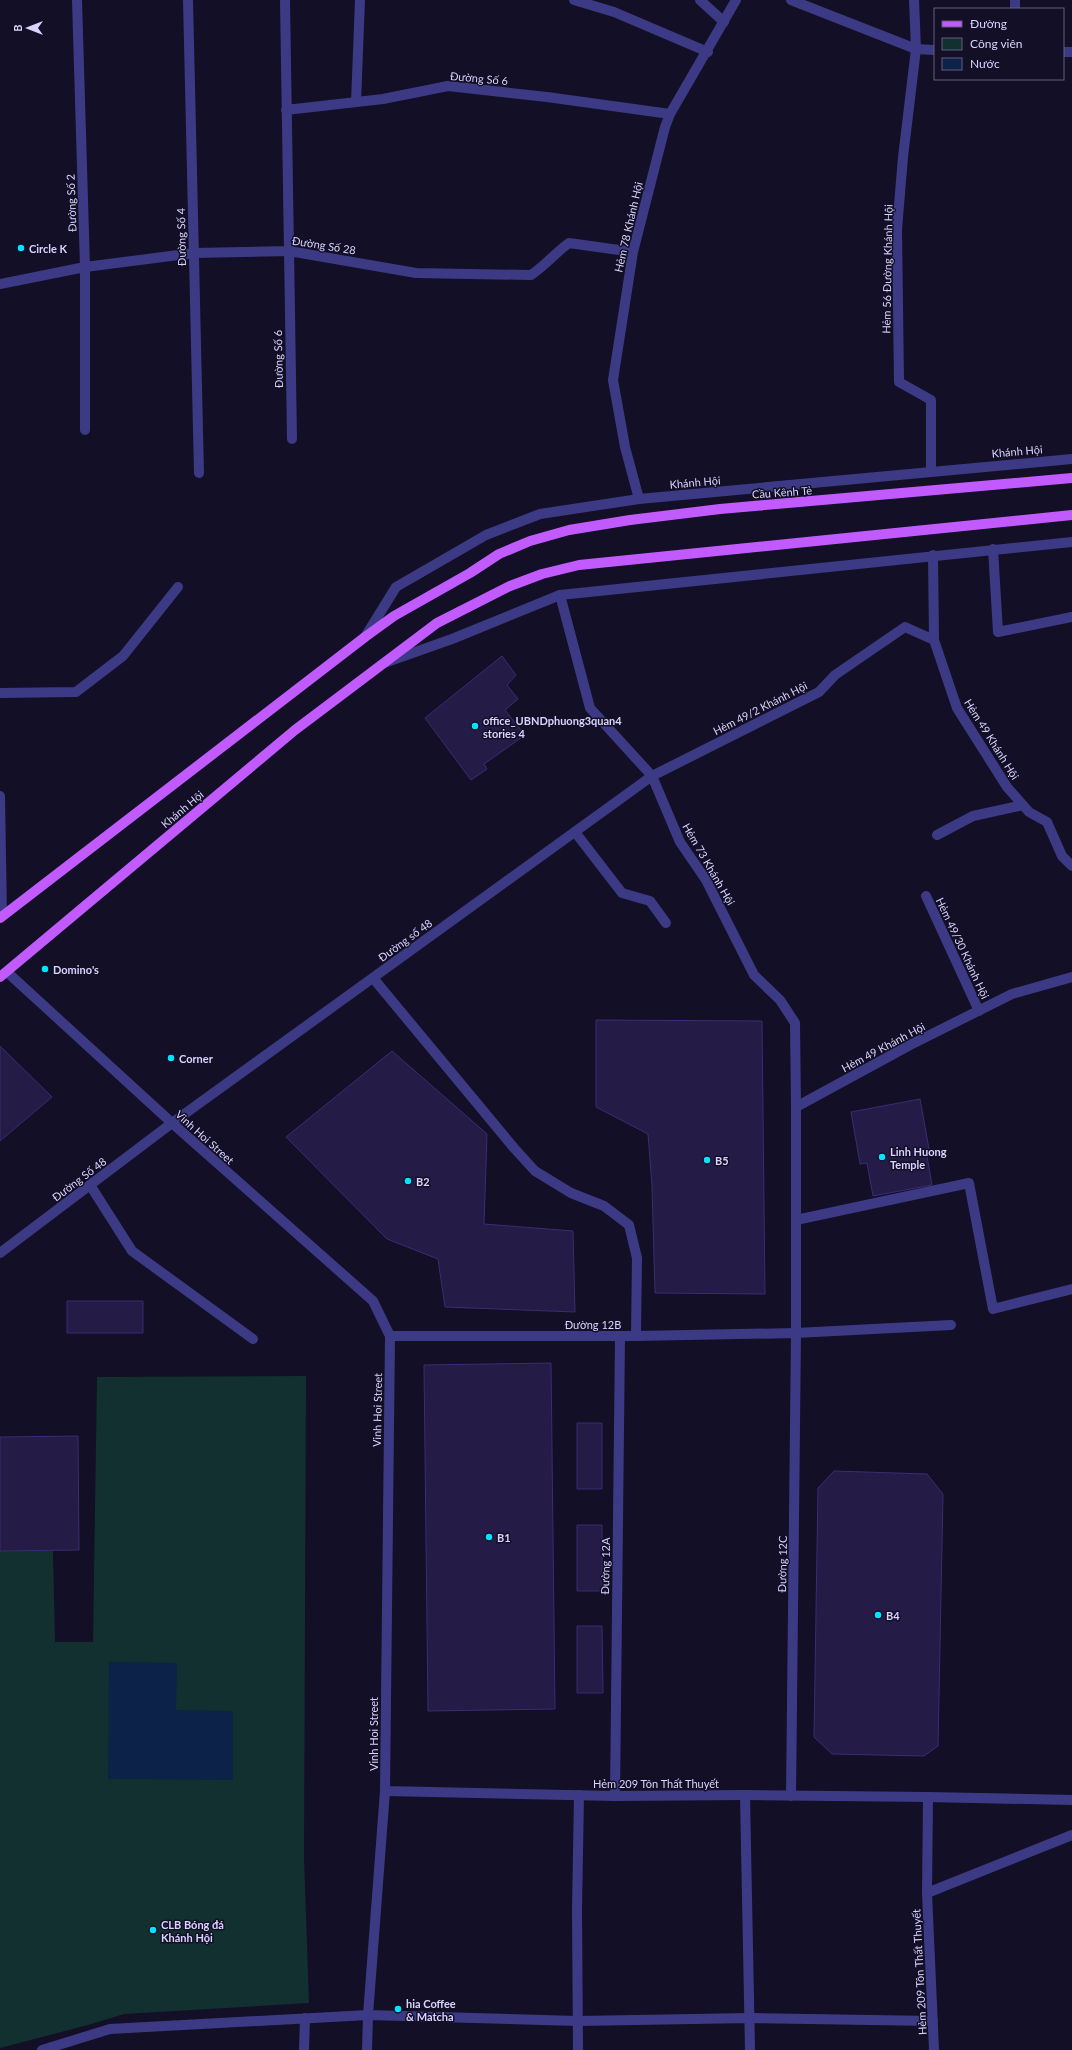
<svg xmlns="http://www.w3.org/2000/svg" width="1072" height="2050" viewBox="0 0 1072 2050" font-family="Lato,sans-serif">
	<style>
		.green { fill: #12302f }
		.water { fill: #0c2248 }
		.building { fill: #241b47; stroke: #3b2d73 }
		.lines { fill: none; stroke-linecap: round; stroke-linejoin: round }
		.service { stroke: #3d3a85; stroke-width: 10 }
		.minor { stroke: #3d3a85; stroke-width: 10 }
		.tertiary { stroke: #3d3a85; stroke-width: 10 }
		.primary { stroke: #c25bff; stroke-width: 10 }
		.poi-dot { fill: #00e5ff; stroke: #130f26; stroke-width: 1.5 }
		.labels { text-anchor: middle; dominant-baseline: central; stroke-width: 3; stroke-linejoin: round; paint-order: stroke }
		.street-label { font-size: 11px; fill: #d9d4ff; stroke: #130f26 }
		.poi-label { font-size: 11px; font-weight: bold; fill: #d9d4ff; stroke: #130f26; text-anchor: start }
	</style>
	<rect width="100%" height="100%" fill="#130f26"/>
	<!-- green -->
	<path class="green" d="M306 1376 304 1858 309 2003 124 2014 88 2025 0 2048V1551H53L55 1642H93L97 1377Z"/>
	<!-- water -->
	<path class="water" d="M109 1662 177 1663 176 1710 233 1711V1780L108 1779Z"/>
	<!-- building -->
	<path class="building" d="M502 656 516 675 507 685 518 699 505 710 525 735 484 764 487 769 471 780 425 718Z
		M596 1020 762 1021 765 1294 655 1293 652 1186 648 1134 596 1107Z
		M0 1046 52 1097 0 1141Z
		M392 1051 487 1134 484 1224 573 1231 575 1312 445 1307 438 1259 387 1239 286 1137Z
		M920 1099 929 1149 926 1150 932 1185 873 1196 867 1163 860 1164 851 1112Z
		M67 1301H143V1333H67Z
		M551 1363 555 1709 428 1711 424 1365Z
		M577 1423H602V1489H577Z
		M78 1436 79 1550 0 1551V1437Z
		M834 1471 927 1474 943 1494 938 1746 924 1756 832 1754 814 1737 818 1488Z
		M577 1525H602V1591H577Z
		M577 1626H602L603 1693H577Z"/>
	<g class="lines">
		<!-- service -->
		<path class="service" d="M574 0 614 12 708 52
			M700 0 724 22
			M791 0 916 49 935 50
			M1015 0V9
			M1063 52H1072
			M356 102 360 0
			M993 549 998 632 1072 617
			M933 555 934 640 957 708 1007 787 1029 812 1047 822 1062 856 1072 866
			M0 693 76 692 123 656 178 587
			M652 776 819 692 835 675 905 627 934 640
			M575 832 622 893 650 901 666 923
			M937 835 973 816 1023 805
			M926 896 979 1011
			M373 978 514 1148 535 1171 571 1193 604 1206 629 1225 637 1258 636 1336
			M90 1185 132 1251 253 1339
			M796 1220 969 1183 993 1309 1072 1289
			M951 1325 796 1333V1107L910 1045 1012 994 1072 977
			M745 1795 750 2050
			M42 2050 110 2029 368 2015
			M304 2050 305 2018
			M578 2050 577 1910 579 1795"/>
		<!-- minor -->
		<path class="minor" d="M77 0 85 267V430
			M188 0 199 473
			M285 0 292 439
			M914 0 916 49 903 157 897 229 899 382 931 400V471
			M286 110 383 99 448 86 547 97 670 114
			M0 284 85 267 194 253 289 251 416 273 531 275C545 266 555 253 569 243L633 252
			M639 499 625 447 613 380 633 252 665 127 670 114 736 0
			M560 595 590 708 652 776 680 842 706 880 754 975 780 1000 795 1023 796 1107
			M172 1123 652 776
			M390 1336H636L796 1333 791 1796
			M615 1796 620 1336
			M928 1797 927 1893 934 2050
			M927 1893 1072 1835
			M368 2015 577 2021 751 2018 933 2021
			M367 2050 368 2015 385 1791"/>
		<!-- tertiary -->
		<path class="tertiary" d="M365 637 396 587 486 535 540 514 639 499 1072 459
			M387 662 452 639 560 595 1072 542
			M0 796 2 916
			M7 972 172 1123 373 1301 390 1336 385 1791 615 1796 745 1795 928 1797 1072 1800
			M0 1253 172 1123"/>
		<!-- primary -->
		<path class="primary" d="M0 918 365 637 394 616 470 573 499 554 530 541 569 530 630 520 720 509 1072 478
			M0 977 295 730 437 623 510 586 542 574 579 565 1072 515"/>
	</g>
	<!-- markers -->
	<g class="poi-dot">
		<circle cx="21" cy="248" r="4"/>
		<circle cx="475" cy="726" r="4"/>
		<circle cx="45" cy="969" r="4"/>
		<circle cx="171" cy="1058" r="4"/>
		<circle cx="882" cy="1157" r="4"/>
		<circle cx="707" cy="1160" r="4"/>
		<circle cx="408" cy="1181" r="4"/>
		<circle cx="489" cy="1537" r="4"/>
		<circle cx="878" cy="1615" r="4"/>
		<circle cx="153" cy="1930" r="4"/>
		<circle cx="398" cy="2009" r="4"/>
	</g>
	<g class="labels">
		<!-- street labels -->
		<g class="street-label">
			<text transform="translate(479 78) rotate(5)">Đường Số 6</text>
			<text transform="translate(71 203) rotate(-92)">Đường Số 2</text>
			<text transform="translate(628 227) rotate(-77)">Hẻm 78 Khánh Hội</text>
			<text transform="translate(181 237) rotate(-91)">Đường Số 4</text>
			<text transform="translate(324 245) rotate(9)">Đường Số 28</text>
			<text transform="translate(887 269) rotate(-89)">Hẻm 56 Đường Khánh Hội</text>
			<text transform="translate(278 359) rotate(-91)">Đường Số 6</text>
			<text transform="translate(1017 451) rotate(-5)">Khánh Hội</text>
			<text transform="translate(695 482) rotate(-5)">Khánh Hội</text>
			<text transform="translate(782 492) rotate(-4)">Cầu Kênh Tẻ</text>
			<text transform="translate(760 708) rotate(-27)">Hẻm 49/2 Khánh Hội</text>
			<text transform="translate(992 739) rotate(58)">Hẻm 49 Khánh Hội</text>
			<text transform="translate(182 809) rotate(-40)">Khánh Hội</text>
			<text transform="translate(709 864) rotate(60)">Hẻm 73 Khánh Hội</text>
			<text transform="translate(405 940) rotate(-36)">Đường số 48</text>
			<text transform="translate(963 948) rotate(65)">Hẻm 49/30 Khánh Hội</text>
			<text transform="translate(883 1047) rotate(-28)">Hẻm 49 Khánh Hội</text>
			<text transform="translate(205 1137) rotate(42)">Vinh Hoi Street</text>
			<text transform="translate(79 1179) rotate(-37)">Đường Số 48</text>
			<text x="593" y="1324">Đường 12B</text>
			<text transform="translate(377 1410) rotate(-89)">Vinh Hoi Street</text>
			<text transform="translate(782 1564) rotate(-89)">Đường 12C</text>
			<text transform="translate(605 1566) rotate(-89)">Đường 12A</text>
			<text transform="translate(373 1734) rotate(-90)">Vinh Hoi Street</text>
			<text x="656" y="1783">Hẻm 209 Tôn Thất Thuyết</text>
			<text transform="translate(919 1972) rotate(-93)">Hẻm 209 Tôn Thất Thuyết</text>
		</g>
		<!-- poi labels -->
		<g class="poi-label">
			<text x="29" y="248">Circle K</text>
			<text x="483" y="720">office_UBNDphuong3quan4<tspan x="483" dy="13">stories 4</tspan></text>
			<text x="53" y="969">Domino's</text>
			<text x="179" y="1058">Corner</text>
			<text x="890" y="1151">Linh Huong<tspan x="890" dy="13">Temple</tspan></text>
			<text x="715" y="1160">B5</text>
			<text x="416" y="1181">B2</text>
			<text x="497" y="1537">B1</text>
			<text x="886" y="1615">B4</text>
			<text x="161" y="1924">CLB Bóng đá<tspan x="161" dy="13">Khánh Hội</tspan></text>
			<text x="406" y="2003">hia Coffee<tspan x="406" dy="13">&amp; Matcha</tspan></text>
		</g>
	</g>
	<!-- legend -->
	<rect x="934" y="8" width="130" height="72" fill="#130f26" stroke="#625e7d"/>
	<rect x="942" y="21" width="20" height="6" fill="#c25bff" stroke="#625e7d"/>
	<text x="970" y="28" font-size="12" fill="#d9d4ff">Đường</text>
	<rect x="942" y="38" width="20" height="12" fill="#12302f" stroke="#625e7d"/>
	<text x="970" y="48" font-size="12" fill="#d9d4ff">Công viên</text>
	<rect x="942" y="58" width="20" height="12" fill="#0c2248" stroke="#625e7d"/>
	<text x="970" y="68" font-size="12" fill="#d9d4ff">Nước</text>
	<!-- north arrow -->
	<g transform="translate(28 28) rotate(270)" stroke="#130f26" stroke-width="3" paint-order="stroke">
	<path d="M0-3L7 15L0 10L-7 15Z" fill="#d9d4ff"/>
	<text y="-6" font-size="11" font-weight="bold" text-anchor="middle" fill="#d9d4ff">B</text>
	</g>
</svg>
